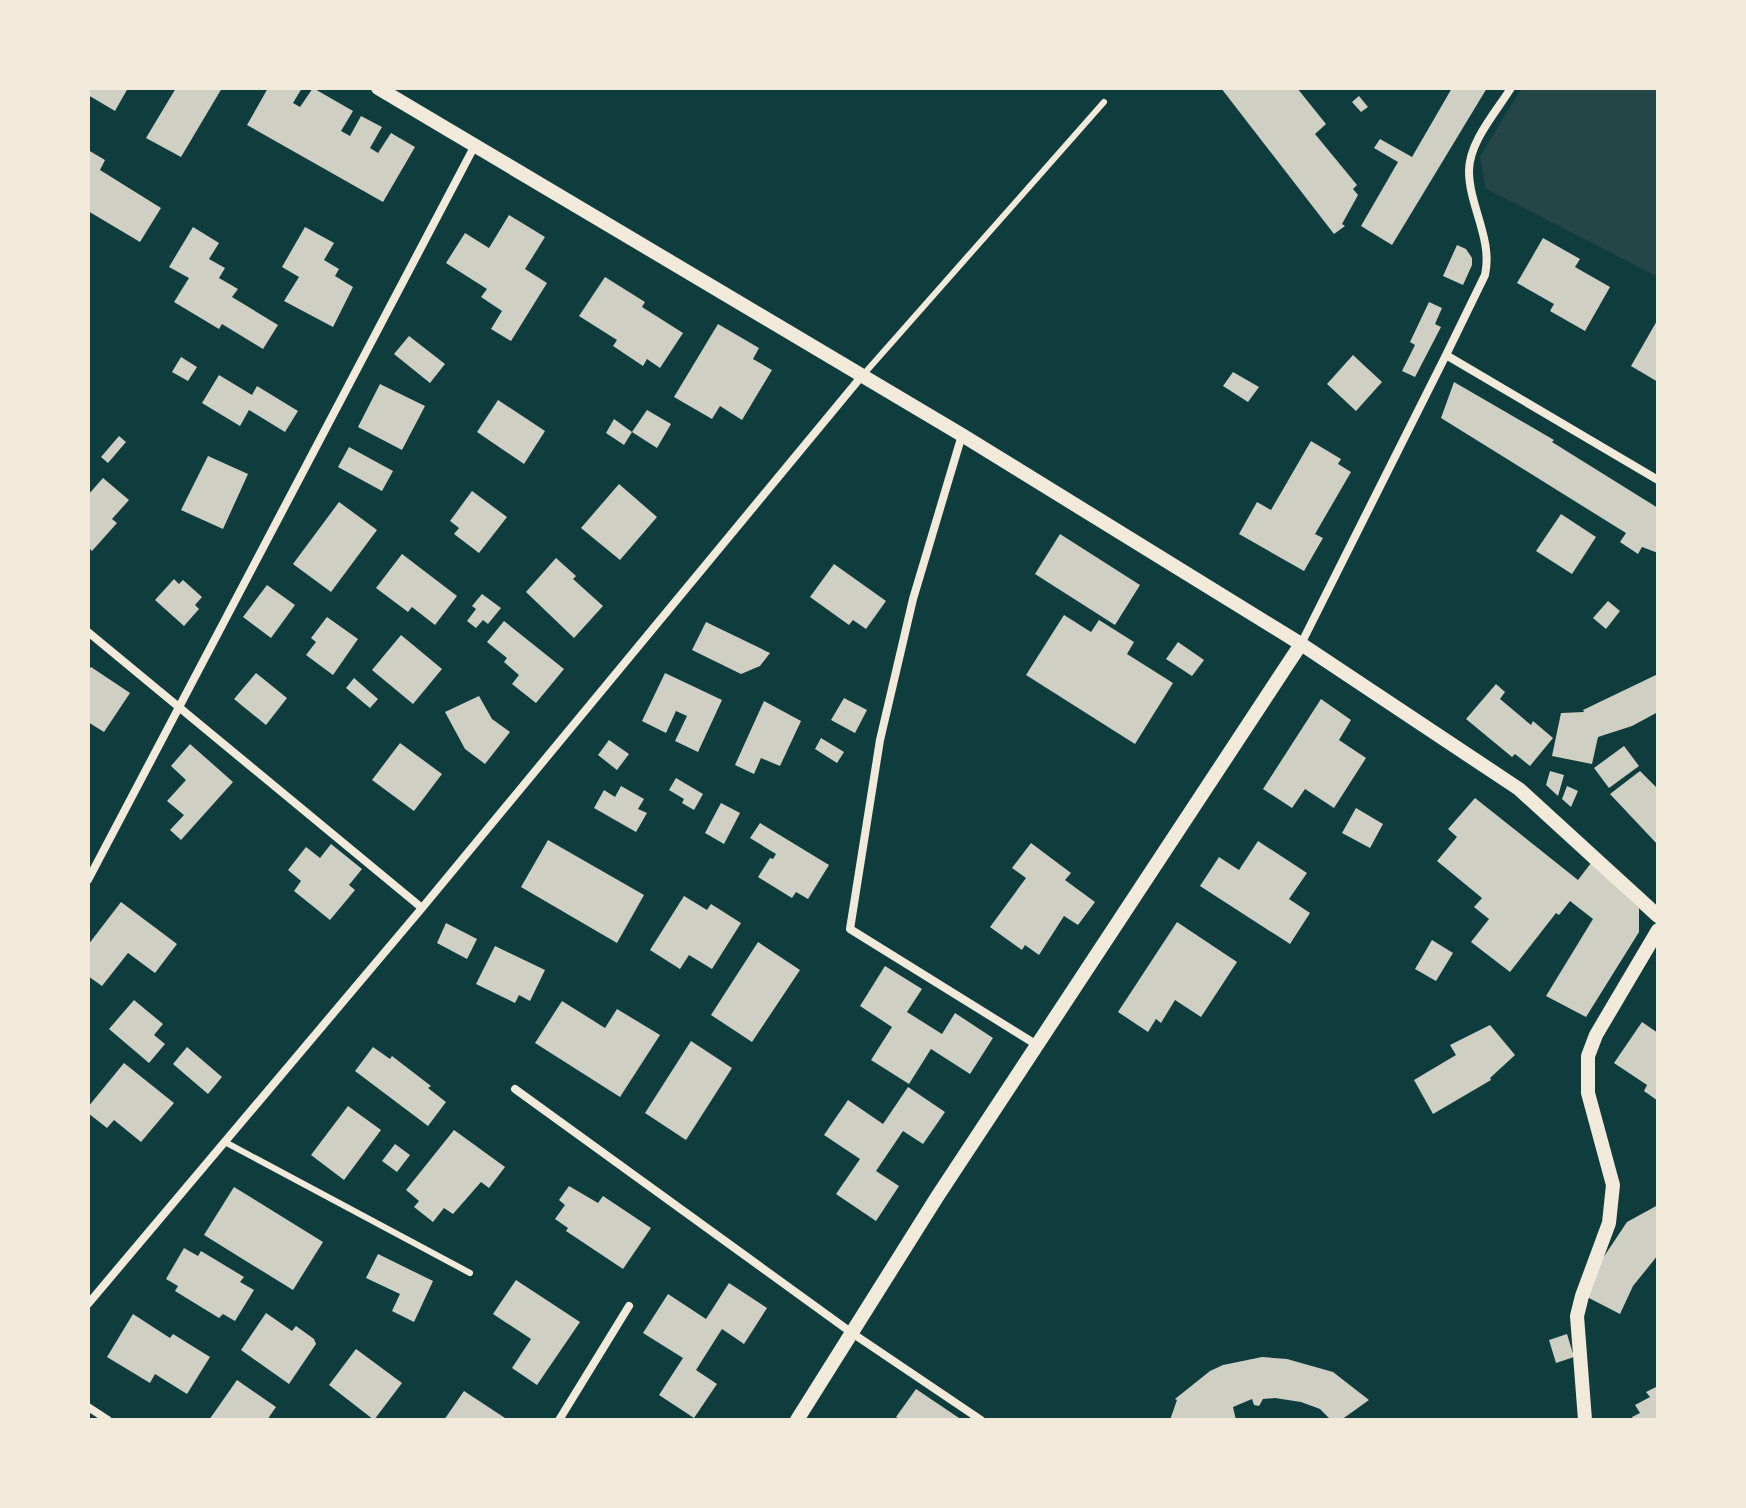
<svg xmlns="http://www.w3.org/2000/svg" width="1746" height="1508" viewBox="0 0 1746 1508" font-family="'DM Sans',sans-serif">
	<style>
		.green { fill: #244646 }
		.building { fill: #cfcfc3 }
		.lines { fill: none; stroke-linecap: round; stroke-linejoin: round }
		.service { stroke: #f1e9da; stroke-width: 6 }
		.minor { stroke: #f1e9da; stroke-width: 8 }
		.tertiary { stroke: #f1e9da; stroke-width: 14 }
	</style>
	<rect width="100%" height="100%" fill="#0f3d3e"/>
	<!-- green -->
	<path class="green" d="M1522 88H1658V277L1485 188 1480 156Z"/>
	<!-- building -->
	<path class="building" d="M88 88H128L115 111 88 95Z
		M176 88H222L181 157 146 138Z
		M268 88H302L293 103 300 107 313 88 353 111 341 131 350 136 361 116 382 127 370 148 378 153 391 133 415 147 383 202 247 125Z
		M1221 88H1297L1326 124 1315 134 1357 185 1353 189 1358 195 1342 224 1345 226 1334 234Z
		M1452 88H1487L1392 245 1361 226 1398 162 1374 148 1380 139 1412 157Z
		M1359 96 1368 107 1361 112 1352 102Z
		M88 150 105 160 100 170 161 208 140 242 88 211Z
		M509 215 545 237 525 269 547 283 511 341 491 329 502 311 481 297 487 289 446 263 465 233 489 248Z
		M193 227 219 243 209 259 225 268 219 278 238 289 232 297 278 325 263 349 222 324 219 329 174 302 189 278 169 267Z
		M305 227 334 243 324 260 339 269 335 276 353 287 333 327 284 301 299 277 282 267Z
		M1543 238 1580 259 1575 267 1610 287 1585 331 1550 311 1554 304 1517 283Z
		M1457 245 1466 249 1472 258V265L1463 285 1443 276Z
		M605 277 645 302 642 307 683 333 660 368 647 359 643 366 613 346 617 340 579 316Z
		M1429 302 1442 308 1435 324 1441 327 1415 377 1402 371 1415 345 1410 342Z
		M1658 319V382L1631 366Z
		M718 324 759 348 753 359 772 370 742 420 720 406 712 419 674 397Z
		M409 336 445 364 430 383 394 354Z
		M1353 355 1382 382 1356 411 1327 384Z
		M181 357 197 367 188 381 172 372Z
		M1233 372 1259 387 1248 402 1223 386Z
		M219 375 252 395 257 386 298 411 285 432 249 410 240 426 202 403Z
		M1454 382 1554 440 1552 442 1658 508V553L1642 547 1638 554 1620 542 1626 533 1441 418Z
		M380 384 425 406 402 450 358 427Z
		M498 400 545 431 524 464 477 432Z
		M647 410 671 424 657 448 632 432Z
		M614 419 632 432 624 445 606 433Z
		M119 436 126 442 108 463 101 457Z
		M1311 441 1341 459 1338 464 1351 472 1315 534 1323 538 1304 571 1239 534 1257 502 1271 510Z
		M349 447 393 471 382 491 338 467Z
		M208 456 248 474 223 529 181 510Z
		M103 478 129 500 112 519 117 523 92 551 88 547V495Z
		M619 484 657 517 620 560 581 528Z
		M472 491 507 517 479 553 454 534 459 528 450 521Z
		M339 502 377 530 331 592 293 564Z
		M1561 514 1596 537 1572 574 1536 551Z
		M1060 534 1140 585 1115 625 1035 574Z
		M402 554 457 596 435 625 412 607 408 612 376 588Z
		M556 558 576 576 573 579 603 606 574 638 526 592Z
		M834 564 886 601 866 629 853 620 849 625 810 597Z
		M174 579 179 584 183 580 202 597 195 605 199 609 184 626 155 600Z
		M267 585 295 605 271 638 243 617Z
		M482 594 501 608 488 624 483 620 476 628 467 621 476 609 472 606Z
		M1608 601 1620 611 1606 629 1593 618Z
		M1064 615 1091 632 1099 620 1134 642 1127 654 1173 683 1135 744 1026 675Z
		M327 617 358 639 333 675 306 655 316 642 311 638Z
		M504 621 564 669 536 703 512 684 519 675 504 662 507 658 487 642Z
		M706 622 770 653 760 666 741 674 692 650Z
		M401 635 442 669 413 704 372 670Z
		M1178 642 1204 660 1192 676 1166 659Z
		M91 667 130 693 104 732 88 722V671Z
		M256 673 287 698 266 725 234 699Z
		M665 673 722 700 698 752 675 741 687 716 676 711 666 733 642 721Z
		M1658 674V712L1632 726 1598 737 1592 764 1552 756 1561 713 1584 712 1583 710Z
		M354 678 378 699 370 708 346 688Z
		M1496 684 1505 692 1500 699 1531 725 1533 721 1553 738 1530 766 1515 754 1512 757 1466 719Z
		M479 696 492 719 510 732 485 764 465 749 445 712Z
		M844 698 867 710 855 733 831 720Z
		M1321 699 1351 720 1339 740 1366 758 1334 808 1305 789 1292 808 1263 789Z
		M764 701 801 721 780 766 761 758 754 774 735 765Z
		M821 738 844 752 837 763 815 749Z
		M609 740 629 754 617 770 598 755Z
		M400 743 442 774 414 811 372 780Z
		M190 744 233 782 181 840 170 830 184 815 167 801 186 780 171 766Z
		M1624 746 1639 766 1609 788 1594 768Z
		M1550 771 1564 775 1558 796 1546 785Z
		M1640 771 1658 789V845L1610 794Z
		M676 778 703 794 694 810 682 803 684 799 669 790Z
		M621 786 644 799 638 809 647 813 636 832 594 808 604 790 615 797Z
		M1567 786 1578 791 1571 807 1562 799Z
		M1475 798 1578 880 1591 863 1639 908V932L1586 1017 1546 996 1593 919 1570 901 1559 915 1556 913 1510 972 1471 942 1489 919 1474 907 1482 898 1437 861 1457 837 1448 829Z
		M721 803 740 813 724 844 705 833Z
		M1356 808 1383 824 1370 848 1342 833Z
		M760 823 829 865 808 899 796 892 792 898 758 877 770 858 773 859 776 854 750 838Z
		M548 840 644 895 617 943 521 887Z
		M1258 841 1307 873 1289 899 1310 913 1290 944 1200 886 1219 857 1239 870Z
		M1031 843 1071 873 1065 880 1095 902 1078 925 1064 916 1039 955 1025 945 1022 950 990 927 1026 878 1012 868Z
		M331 844 362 869 349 885 355 890 330 920 294 891 301 881 288 870 306 847 320 858Z
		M684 896 707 910 711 904 741 923 712 969 689 955 680 969 650 950Z
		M121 902 177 944 155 973 128 953 102 986 88 976V945Z
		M1177 922 1237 962 1201 1017 1175 1000 1161 1023 1156 1019 1148 1032 1118 1012Z
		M446 923 477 939 467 959 437 943Z
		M1432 940 1453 953 1436 981 1415 969Z
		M758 942 800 970 752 1042 711 1015Z
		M495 946 545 970 530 1001 519 995 515 1003 476 984Z
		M885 966 922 989 907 1012 942 1034 955 1013 993 1038 970 1074 931 1049 909 1084 871 1060 892 1027 860 1006Z
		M134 1000 163 1024 154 1035 165 1044 149 1063 109 1029Z
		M562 1001 605 1028 617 1009 660 1035 620 1097 535 1043Z
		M1642 1022 1658 1033V1101L1644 1091 1647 1085 1614 1063Z
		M1490 1025 1515 1055 1490 1078 1491 1080 1433 1114 1414 1080 1456 1055 1450 1045Z
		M691 1041 732 1068 686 1140 645 1113Z
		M187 1047 222 1077 208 1094 173 1064Z
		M373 1047 390 1059 392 1056 431 1086 428 1088 446 1102 428 1126 355 1071Z
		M124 1063 174 1103 141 1142 114 1120 107 1128 88 1113V1107Z
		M908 1087 945 1112 923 1144 903 1131 876 1171 899 1186 876 1221 836 1194 860 1159 824 1135 848 1100 883 1124Z
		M348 1106 381 1130 344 1180 311 1155Z
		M454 1130 505 1167 489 1188 481 1182 453 1214 444 1208 433 1222 414 1207 419 1201 406 1190Z
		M395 1144 410 1155 397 1172 382 1161Z
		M569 1186 598 1203 603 1196 651 1228 623 1269 566 1231 568 1228 555 1219 565 1205 559 1200Z
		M234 1187 323 1242 293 1290 204 1235Z
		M1658 1205V1255L1633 1286 1620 1314 1587 1297 1599 1264 1627 1222Z
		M184 1248 198 1256 201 1251 244 1277 240 1282 254 1290 235 1321 223 1314 219 1318 175 1291 178 1286 166 1279Z
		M378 1254 433 1281 414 1322 392 1311 400 1294 366 1278Z
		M516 1280 580 1322 537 1385 512 1368 531 1339 493 1314Z
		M729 1283 767 1308 744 1344 722 1329 696 1370 717 1384 694 1418 659 1395 683 1358 643 1333 668 1294 706 1319Z
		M266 1313 292 1331 296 1326 314 1339 316 1344 289 1384 241 1350Z
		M133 1314 170 1338 173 1334 210 1357 187 1394 155 1374 150 1383 107 1357Z
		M1567 1334 1574 1357 1556 1363 1549 1340Z
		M356 1349 402 1383 374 1420 329 1385Z
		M1262 1357 1287 1359 1333 1372 1369 1400 1341 1420H1331L1320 1409 1301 1402 1275 1398 1263 1399 1259 1406 1254 1405 1252 1399 1233 1407 1236 1420H1170L1177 1400 1175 1399 1210 1371 1223 1365Z
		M237 1380 276 1407 267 1420H209Z
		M1658 1386V1420H1633L1632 1417 1640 1413 1635 1405 1650 1397 1646 1392Z
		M916 1389 962 1420H901L896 1417Z
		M464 1391 505 1418 503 1420H444Z"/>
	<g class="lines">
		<!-- service -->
		<path class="service" d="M863 375 1104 102
			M225 1142 470 1273"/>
		<!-- minor -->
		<path class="minor" d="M1511 88C1496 112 1469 142 1469 171 1469 206 1493 239 1485 275L1446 355 1658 480
			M962 435 913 599 880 740 850 929 1037 1045
			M88 632 422 908
			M1301 644 1446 355
			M88 880 474 147
			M515 1089 852 1333 981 1420
			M88 1304 422 908 861 377
			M88 1407 108 1420
			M559 1420 629 1306"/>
		<!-- tertiary -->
		<path class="tertiary" d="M378 88 962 435 1301 644 1519 789 1658 916
			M797 1420 937 1197 1301 644
			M1585 1420 1577 1316 1582 1296 1609 1223 1613 1185 1588 1093V1056L1596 1035 1658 930"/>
	</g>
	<!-- border -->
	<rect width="1746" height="1508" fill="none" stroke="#f1e9da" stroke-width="180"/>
</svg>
